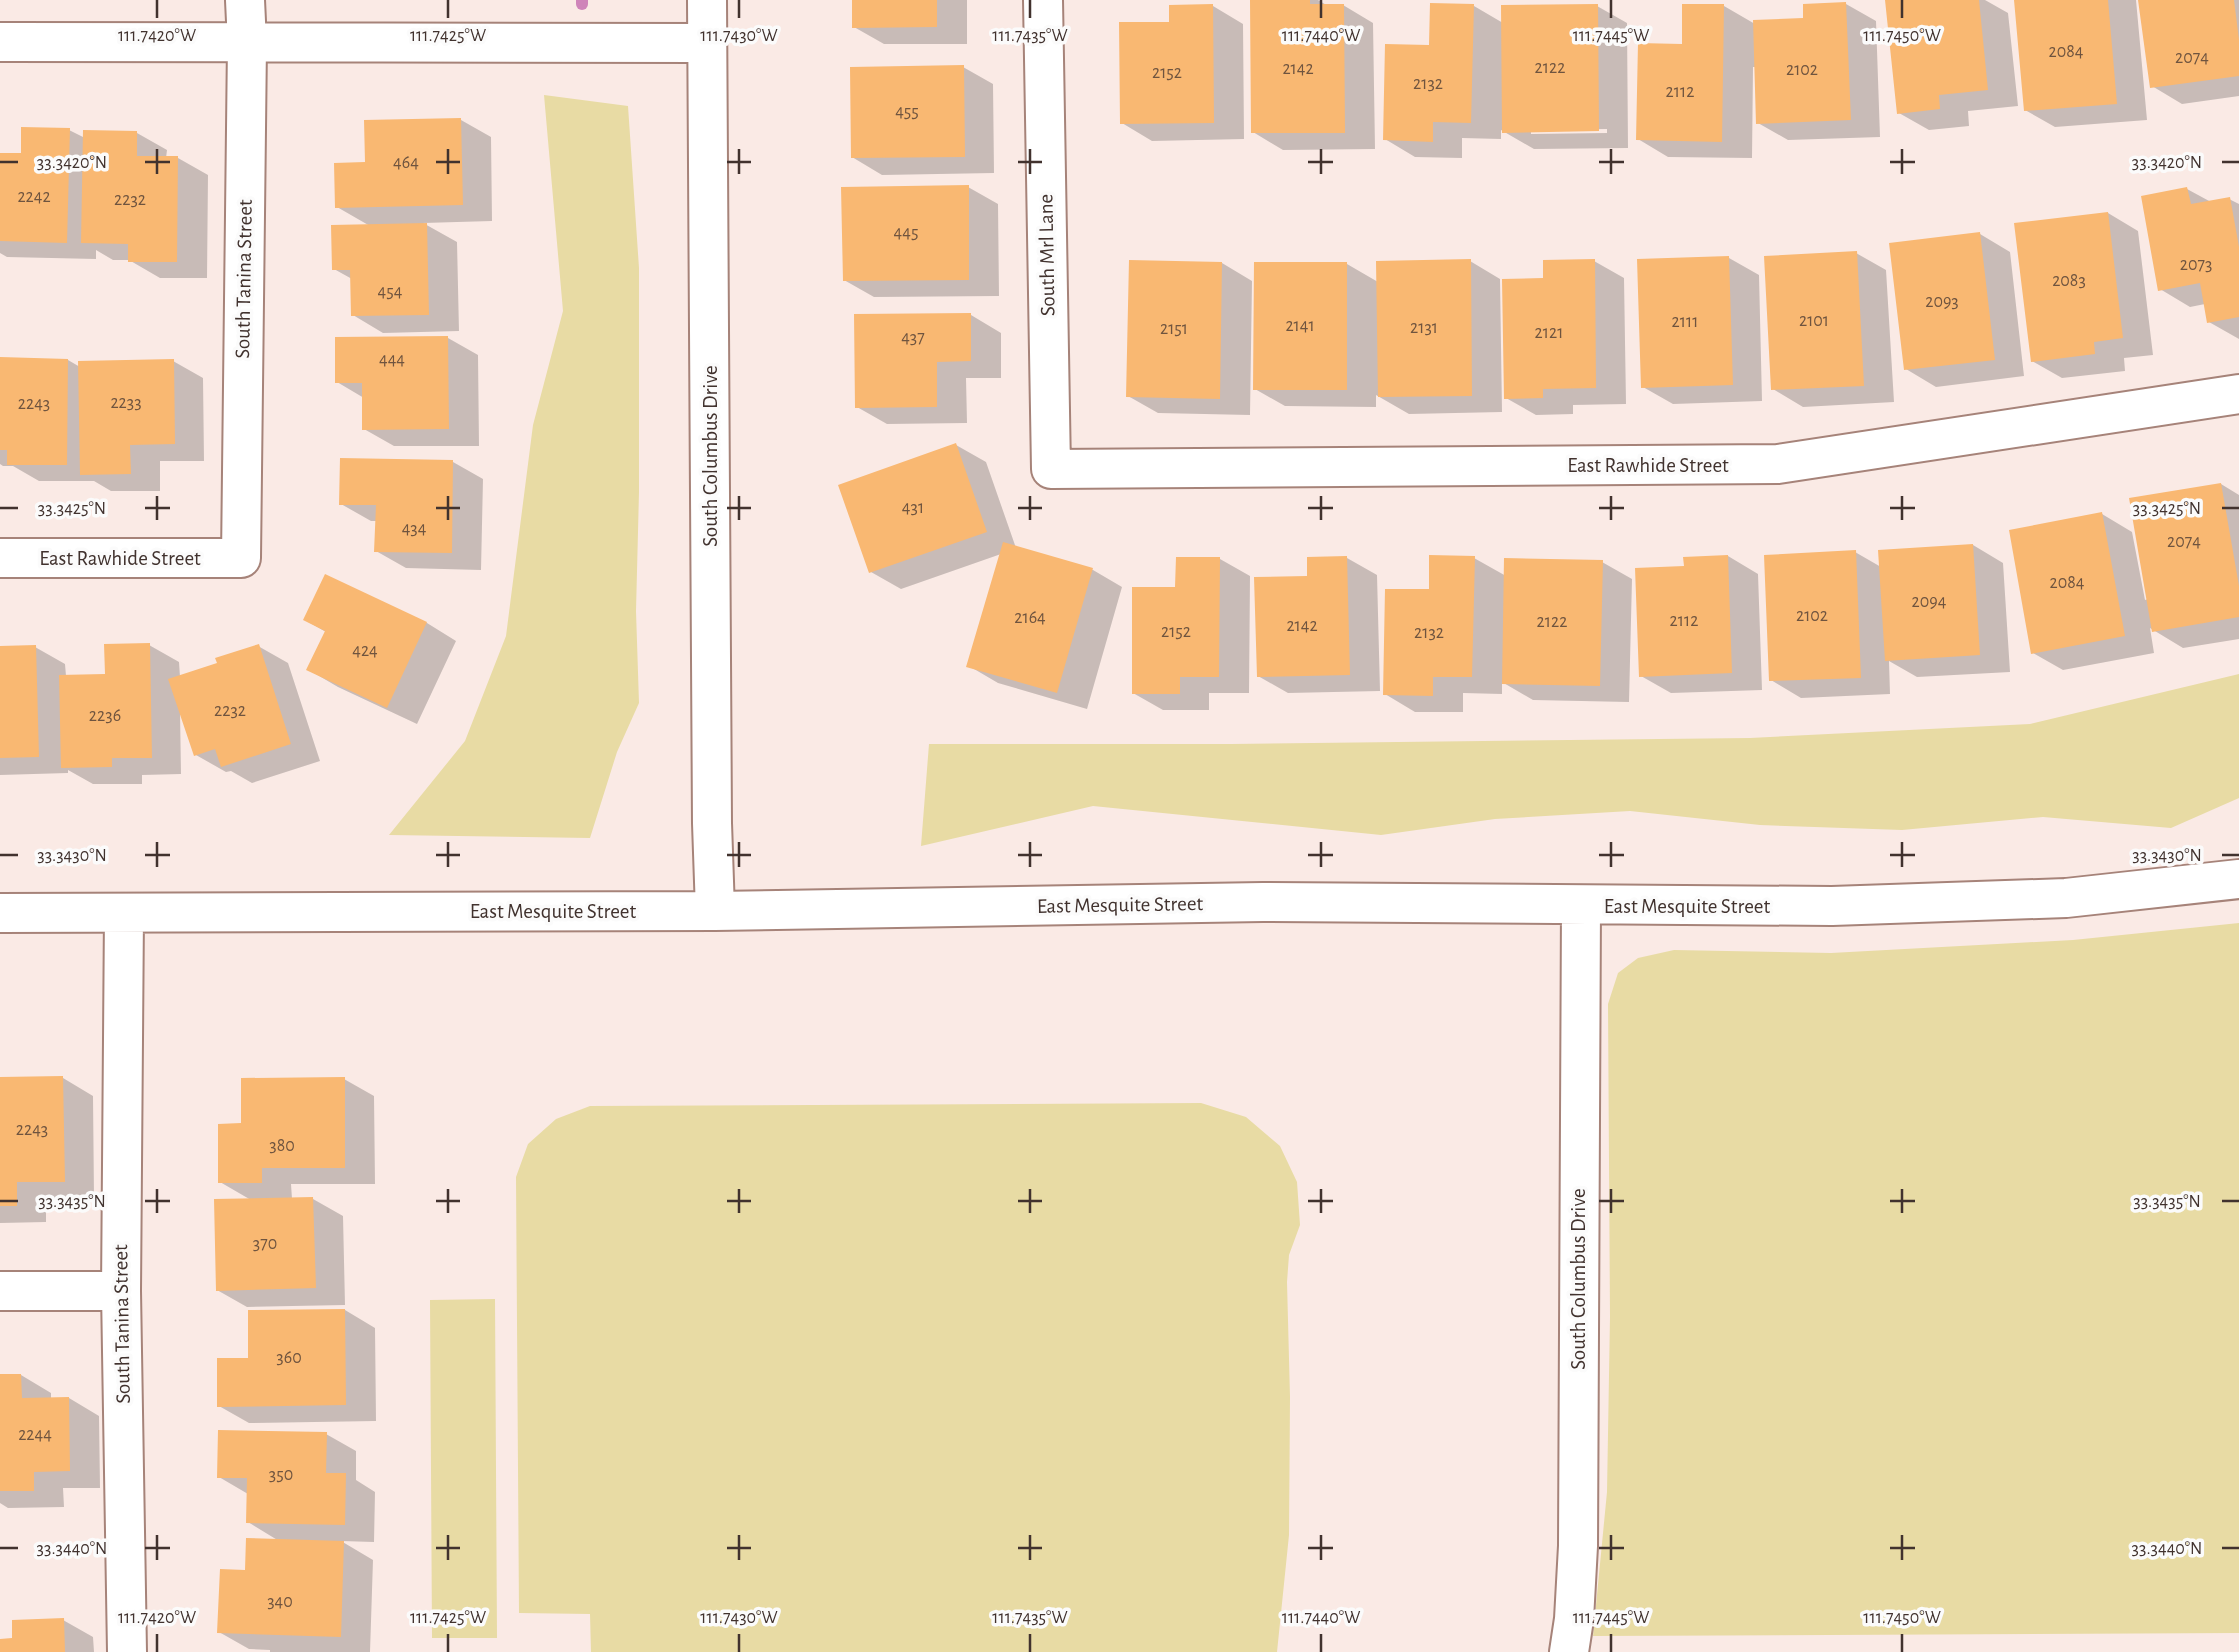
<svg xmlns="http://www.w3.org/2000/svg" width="2239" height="1652" viewBox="0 0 2239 1652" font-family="'Alegreya Sans',sans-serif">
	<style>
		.green { fill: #e8dba4 }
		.shadow { fill: #0003; fill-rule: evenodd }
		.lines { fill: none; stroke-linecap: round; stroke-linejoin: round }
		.stream { stroke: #cf84b9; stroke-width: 12 }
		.building { fill: #f9b872 }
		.minor-casing { stroke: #a68379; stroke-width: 42 }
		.minor { stroke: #fff; stroke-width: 38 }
		.ticks { fill: none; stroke: #41322e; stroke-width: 2.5 }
		.labels { text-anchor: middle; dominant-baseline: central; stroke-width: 7; stroke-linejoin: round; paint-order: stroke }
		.number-label { font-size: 18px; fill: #6f543f }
		.street-label { font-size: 21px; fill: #41322e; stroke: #fbfbfb }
		.ticks-label { font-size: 18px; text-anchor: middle; fill: #41322e; stroke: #fbfbfb; stroke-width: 7; stroke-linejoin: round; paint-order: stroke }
	</style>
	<rect width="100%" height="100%" fill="#faeae5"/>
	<!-- green -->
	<path class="green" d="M544 95 628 106 639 268V492L636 611 639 703 617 752 590 838 389 835 465 741 506 636 533 425 563 311Z
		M2239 674V798L2171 828 2043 817 1902 830 1760 825 1630 811 1495 819 1381 835 1093 806 921 846 929 744H1231L1750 738 2030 724Z
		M2239 923V1633L1593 1636 1607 1492 1610 1317 1608 1004 1618 973 1638 958 1674 950 1831 953 2073 940Z
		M1201 1103 1246 1117 1280 1146 1297 1182 1300 1225 1289 1255 1287 1282 1290 1397 1289 1535 1277 1652H591L590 1614 519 1613 516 1177 528 1144 556 1119 590 1106Z
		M495 1299 497 1638H432L430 1300Z"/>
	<!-- shadow -->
	<path class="shadow" d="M853 0H967V44H884L854 27Z
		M1252 0H1318L1328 6 1343 5 1373 23 1375 149 1283 150 1253 132Z
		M1887 0H1985L2008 13 2018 106 1968 111 1969 126 1929 130 1899 113Z
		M2016 0H2136L2147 120 2055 127 2025 110Z
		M2140 0H2239V96L2182 104 2152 86Z
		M1846 4 1876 21 1880 137 1788 140 1758 123 1756 67H1753L1752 158 1668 157 1638 139 1684 46 1724 6 1755 24 1805 19Z
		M1213 6 1243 24 1244 139 1152 141 1122 123 1171 23Z
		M1474 6 1503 23 1597 6 1627 23 1628 148 1534 149 1501 130V139L1462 138V158L1415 157 1385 139 1431 47ZM1607 129V133L1531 134V130Z
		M963 67 993 84 994 173 882 175 852 157Z
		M461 120 491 137 492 221 423 223 457 242 459 331 383 333 353 315 352 279 334 269 370 226 337 207 367 164Z
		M69 130 85 138 137 133 167 150 166 158H178L208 175 207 278H160L129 260H113L96 250V259L7 257 0 253V155H22Z
		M968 187 998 204 999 296 874 297 844 280Z
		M2187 189 2211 202 2229 199 2239 204V339L2209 322 2205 304 2190 307 2160 289Z
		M2108 213 2138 231 2153 355 2124 358 2125 371 2062 378 2032 361Z
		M1980 234 2010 252 2024 376 1936 387 1906 369Z
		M1856 253 1886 270 1894 402 1803 407 1773 389Z
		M1729 258 1759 275 1762 401 1673 404 1643 387Z
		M1470 261 1500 279 1502 412 1409 414 1376 395V407L1285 406 1255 389 1347 264 1378 282Z
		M1594 261 1624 278 1626 404 1573 405V414L1536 415 1506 398 1545 280Z
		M1222 263 1252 281 1250 415 1158 413 1128 396Z
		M971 315 1001 333V378H966L967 423 887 424 857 407Z
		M448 338 478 355 479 446H394L364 429V398L337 382Z
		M0 359 68 360 80 367 173 361 203 378 204 461H160V491H111L94 481H39L13 466H3L0 464Z
		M956 445 986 462 1016 548 1093 570 1122 587 1087 709 998 683 969 666 1001 554 901 589 871 572Z
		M342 460 453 462 483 479 481 570 406 568 376 551 377 521H371L341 504Z
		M2221 484 2239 495V639L2183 648 2150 628 2154 653 2063 670 2033 653 2102 514 2132 532 2145 600 2148 599Z
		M1973 545 2003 563 2010 672 1917 677 1889 661 1890 694 1801 698 1771 680 1855 552 1881 567Z
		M1728 556 1758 574 1762 690 1671 693 1641 676 1685 568Z
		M1347 558 1377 575 1380 691 1288 693 1258 676 1309 578Z
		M1474 558 1506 576 1602 562 1632 579 1629 702 1533 700 1502 682V694L1463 693V712H1415L1385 694 1431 591Z
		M1220 559 1250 576 1249 693H1209V710H1163L1133 693 1177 588Z
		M326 576 427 623 456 641 417 724 338 687 309 670 326 632 305 620Z
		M149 645 179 662 180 677 219 664 258 646 288 663 320 761 252 783 231 771 226 772 196 755 180 711 181 774 142 775V784H93L68 770V773L0 775V648L35 647 65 664 66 676H106Z
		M63 1078 93 1096 94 1198 46 1199V1222L0 1223V1079Z
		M344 1079 374 1096 375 1184H291L292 1199H313L343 1216 345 1305 247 1307 217 1290 251 1200 220 1182 243 1125Z
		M345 1310 375 1328 376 1421 249 1423 219 1406 250 1359Z
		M21 1375 51 1393V1399L69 1398 99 1416 100 1488H63L64 1507 8 1508 0 1503V1376Z
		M326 1434 356 1451V1480L375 1492 374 1542 341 1541 373 1560 370 1652H270V1650L249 1649 219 1632 247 1572 279 1541 248 1522V1494L219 1477Z
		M63 1620 93 1637 94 1652H0V1641L14 1640Z"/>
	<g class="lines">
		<!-- stream -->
		<path class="stream" d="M582 4V0"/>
	</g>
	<!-- building -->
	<path class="building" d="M852 0H937V27L852 28Z
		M1250 0H1310V4H1344L1345 133H1251Z
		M1885 0H1979L1988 90 1939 95 1940 109 1897 114Z
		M2014 0H2108L2117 104 2024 111Z
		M2138 0H2234L2239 40V76L2150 88Z
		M1846 2 1851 120 1756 124 1753 20 1803 18V4Z
		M1430 3 1474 4 1471 123 1433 122V142L1383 140 1385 44 1429 45Z
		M1213 4 1214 123 1120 124 1119 22H1169V5Z
		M1598 4 1599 131 1502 133 1501 5Z
		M1682 4H1724L1722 142 1636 140 1638 43 1682 44Z
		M964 65 965 157 851 158 850 67Z
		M461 118 463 205 335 208 334 163 365 162 364 120Z
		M21 127 70 128 67 243 0 241V153H21Z
		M83 130 137 131V156H178L177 262H128V244L81 243Z
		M969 185V280L843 281 841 187Z
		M2187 187 2191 204 2230 197 2239 247V317L2207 323 2200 283 2158 291 2141 196Z
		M2108 212 2123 338 2094 342 2095 354 2031 362 2014 223Z
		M427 223 429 315 351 316 350 270H332L331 225Z
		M1980 232 1995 360 1904 370 1889 243Z
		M1857 251 1864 386 1771 390 1764 256Z
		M1729 256 1733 385 1641 388 1637 259Z
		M1471 259 1472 396 1378 397 1376 261Z
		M1595 259 1596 388 1543 389V398L1504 399 1502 279 1543 278V260Z
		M1129 260 1222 262 1220 399 1126 397Z
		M1254 262H1347V390H1253Z
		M971 313V361L937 362V407L855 408 854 314Z
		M448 336 449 429 362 430V383H335V337Z
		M0 357 68 359 67 465H7V450H0Z
		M174 359 175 444 130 445 131 474 80 475 78 361Z
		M956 443 987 532 869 573 838 485Z
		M340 458 453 460 452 553 374 552 376 505H339Z
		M2221 483 2239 586V617L2152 632 2129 498Z
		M2102 512 2125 636 2031 654 2009 530Z
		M1003 542 1093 568 1057 693 966 667Z
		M1973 544 1980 655 1885 661 1878 550Z
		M1856 550 1861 678 1769 681 1764 555Z
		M1429 555 1475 556 1472 677H1433V696L1383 695 1385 589H1429Z
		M1728 555 1732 673 1639 677 1635 568 1684 566 1683 557Z
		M1347 556 1350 675 1257 677 1254 577 1307 576V557Z
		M1176 557H1220L1219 677H1180V694H1132V587H1175Z
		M1504 558 1603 560 1600 686 1502 684Z
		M325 574 427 622 387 708 306 670 325 631 303 620Z
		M150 643 152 758H112V767L61 768 59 675 105 674 104 644Z
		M259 644 291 744 221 767 215 749 194 756 168 679 217 663 215 658Z
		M36 645 39 757 0 758V646Z
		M63 1076 65 1182H17V1206H0V1077Z
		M345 1077V1168H262V1183H218V1124L241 1123V1078Z
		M313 1197 316 1288 216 1291 214 1199Z
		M345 1309 346 1405 217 1407V1358H248V1310Z
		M0 1374H21L22 1398 69 1397 70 1471 34 1472V1491H0Z
		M218 1430 327 1432 326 1473H346L345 1525 246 1523 247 1478H217Z
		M246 1538 344 1541 341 1637 217 1633 220 1569 245 1570Z
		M64 1618 65 1652H0V1639L12 1638V1620Z"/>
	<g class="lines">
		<!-- minor casing -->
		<g class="minor-casing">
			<path id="minor" d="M707 0 712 823 715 911
				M1043 0 1051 469 1778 464 2239 394
				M0 42 706 43
				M0 558H241L247 43 245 0
				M0 913 715 911 1263 902 1832 906 2066 898 2239 879
				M124 913 121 1291 127 1652
				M0 1291H121
				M1569 1652 1574 1619 1578 1546 1581 905"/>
		</g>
		<!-- minor -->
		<use href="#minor" class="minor"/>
	</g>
	<!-- ticks -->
	<path class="ticks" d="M157 0V18M448 0V18M739 0V18M1030 0V18M1321 0V18M1611 0V18M1902 0V18M157 149V174M448 149V174M739 149V174M1030 149V174M1321 149V174M1611 149V174M1902 149V174M0 162H18M145 162H170M436 162H460M727 162H751M1018 162H1042M1308 162H1333M1599 162H1624M1890 162H1915M2222 162H2239M157 496V520M448 496V520M739 496V520M1030 496V520M1321 496V520M1611 496V520M1902 496V520M0 508H18M145 508H170M436 508H460M727 508H751M1018 508H1042M1308 508H1333M1599 508H1624M1890 508H1915M2222 508H2239M157 842V867M448 842V867M739 842V867M1030 842V867M1321 842V867M1611 842V867M1902 842V867M0 855H18M145 855H170M436 855H460M727 855H751M1018 855H1042M1308 855H1333M1599 855H1624M1890 855H1915M2222 855H2239M157 1189V1213M448 1189V1213M739 1189V1213M1030 1189V1213M1321 1189V1213M1611 1189V1213M1902 1189V1213M0 1201H18M145 1201H170M436 1201H460M727 1201H751M1018 1201H1042M1308 1201H1333M1599 1201H1624M1890 1201H1915M2222 1201H2239M157 1535V1560M448 1535V1560M739 1535V1560M1030 1535V1560M1321 1535V1560M1611 1535V1560M1902 1535V1560M0 1548H18M145 1548H170M436 1548H460M727 1548H751M1018 1548H1042M1308 1548H1333M1599 1548H1624M1890 1548H1915M2222 1548H2239M157 1634V1652M448 1634V1652M739 1634V1652M1030 1634V1652M1321 1634V1652M1611 1634V1652M1902 1634V1652"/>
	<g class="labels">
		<!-- number labels -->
		<g class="number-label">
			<text x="2066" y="52">2084</text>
			<text x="2192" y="58">2074</text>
			<text x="1550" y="68">2122</text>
			<text x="1298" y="69">2142</text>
			<text x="1802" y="70">2102</text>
			<text x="1167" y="73">2152</text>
			<text x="1428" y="84">2132</text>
			<text x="1680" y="92">2112</text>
			<text x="907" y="112">455</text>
			<text x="406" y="163">464</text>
			<text x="34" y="197">2242</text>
			<text x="130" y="200">2232</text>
			<text x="906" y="233">445</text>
			<text x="2196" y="265">2073</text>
			<text x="2069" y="281">2083</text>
			<text x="390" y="292">454</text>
			<text x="1942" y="302">2093</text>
			<text x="1814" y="321">2101</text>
			<text x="1685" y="322">2111</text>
			<text x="1300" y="326">2141</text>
			<text x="1424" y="328">2131</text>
			<text x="1174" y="329">2151</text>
			<text x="1549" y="333">2121</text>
			<text x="913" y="338">437</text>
			<text x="392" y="360">444</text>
			<text x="126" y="403">2233</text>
			<text x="34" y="404">2243</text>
			<text x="913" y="508">431</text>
			<text x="414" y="529">434</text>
			<text x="2184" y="542">2074</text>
			<text x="2067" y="583">2084</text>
			<text x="1929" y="602">2094</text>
			<text x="1812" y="616">2102</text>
			<text x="1030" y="618">2164</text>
			<text x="1684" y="621">2112</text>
			<text x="1552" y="622">2122</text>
			<text x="1302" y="626">2142</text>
			<text x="1176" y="632">2152</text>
			<text x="1429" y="633">2132</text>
			<text x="365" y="651">424</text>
			<text x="230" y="711">2232</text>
			<text x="105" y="716">2236</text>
			<text x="32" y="1130">2243</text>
			<text x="282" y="1146">380</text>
			<text x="265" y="1244">370</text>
			<text x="289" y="1358">360</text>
			<text x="35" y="1435">2244</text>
			<text x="281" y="1475">350</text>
			<text x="280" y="1602">340</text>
		</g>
		<!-- street labels -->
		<g class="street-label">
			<text transform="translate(1047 255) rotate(-91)">South Mrl Lane</text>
			<text transform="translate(244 279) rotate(-89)">South Tanina Street</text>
			<text transform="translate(710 456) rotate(-90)">South Columbus Drive</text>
			<text x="1648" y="465">East Rawhide Street</text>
			<text x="120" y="558">East Rawhide Street</text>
			<text transform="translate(1120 905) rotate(-1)">East Mesquite Street</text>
			<text x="1687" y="906">East Mesquite Street</text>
			<text x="553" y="911">East Mesquite Street</text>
			<text transform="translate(1578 1279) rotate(-90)">South Columbus Drive</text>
			<text transform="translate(122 1324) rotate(-91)">South Tanina Street</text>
		</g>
	</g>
	<g class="ticks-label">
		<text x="157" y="41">111.7420°W</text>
		<text x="448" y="41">111.7425°W</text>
		<text x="739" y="41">111.7430°W</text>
		<text x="1030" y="41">111.7435°W</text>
		<text x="1321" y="41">111.7440°W</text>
		<text x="1611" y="41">111.7445°W</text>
		<text x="1902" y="41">111.7450°W</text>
		<text x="2167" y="168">33.3420°N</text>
		<text x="72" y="168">33.3420°N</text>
		<text x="2167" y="514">33.3425°N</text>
		<text x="72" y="514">33.3425°N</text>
		<text x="2167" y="861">33.3430°N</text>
		<text x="72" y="861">33.3430°N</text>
		<text x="2167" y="1207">33.3435°N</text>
		<text x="72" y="1207">33.3435°N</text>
		<text x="2167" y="1554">33.3440°N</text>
		<text x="72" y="1554">33.3440°N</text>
		<text x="157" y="1623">111.7420°W</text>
		<text x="448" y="1623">111.7425°W</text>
		<text x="739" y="1623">111.7430°W</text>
		<text x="1030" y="1623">111.7435°W</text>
		<text x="1321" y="1623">111.7440°W</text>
		<text x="1611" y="1623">111.7445°W</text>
		<text x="1902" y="1623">111.7450°W</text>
	</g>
</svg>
